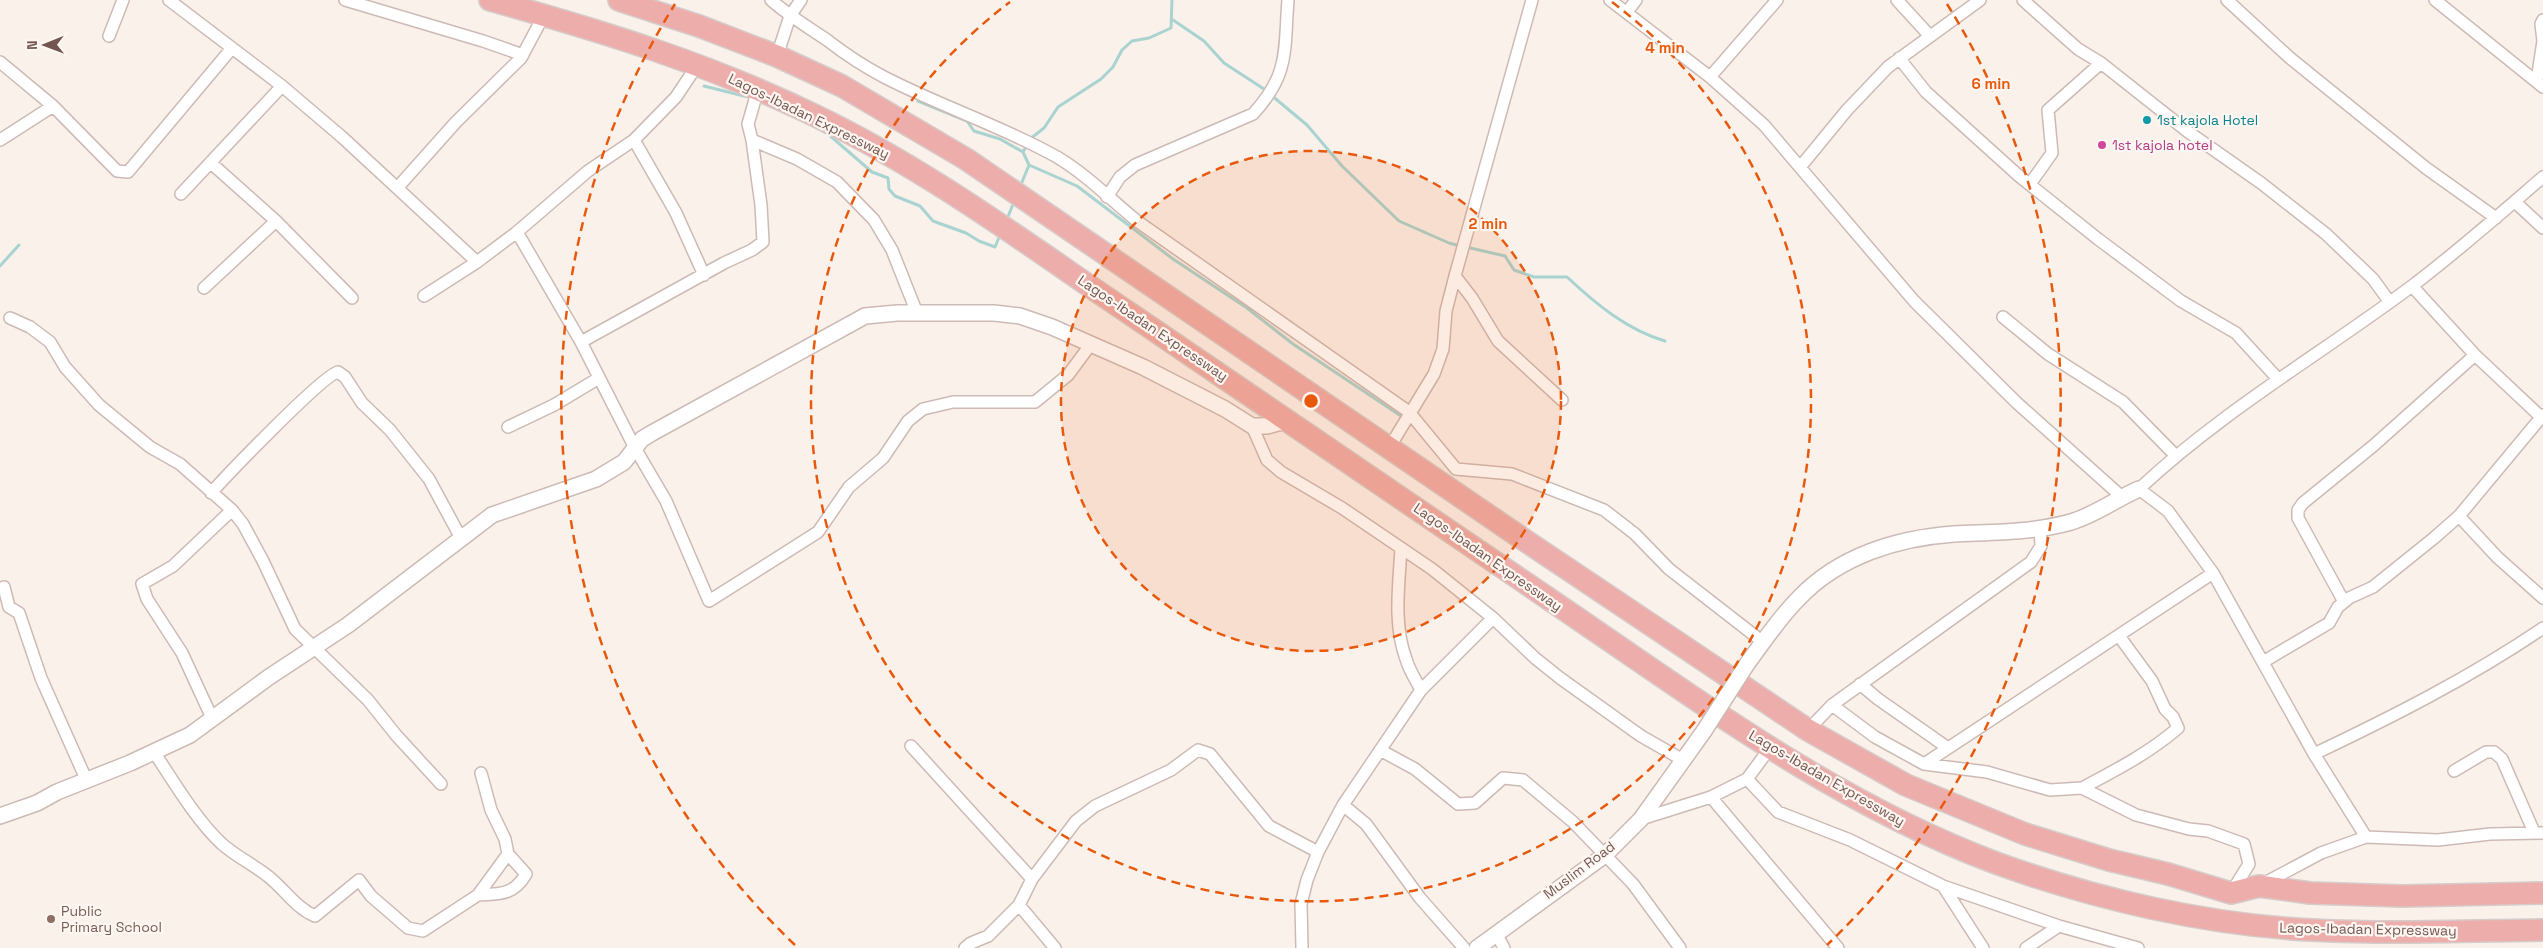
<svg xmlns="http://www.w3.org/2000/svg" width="2543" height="948" viewBox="0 0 2543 948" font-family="'Space Grotesk',sans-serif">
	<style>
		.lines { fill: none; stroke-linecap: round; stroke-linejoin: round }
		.stream { stroke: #a9d3d0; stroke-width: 3 }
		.minor-casing { stroke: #cebab5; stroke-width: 14 }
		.tertiary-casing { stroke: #cebab5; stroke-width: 18 }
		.motorway-casing { stroke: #d5cccb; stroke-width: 24 }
		.minor { stroke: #fff; stroke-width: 11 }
		.tertiary { stroke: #fff; stroke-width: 15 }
		.motorway { stroke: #edadaa; stroke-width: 21 }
		.tertiary-bridge-casing { stroke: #cebab5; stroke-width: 18; stroke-linecap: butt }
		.tertiary-bridge { stroke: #fff; stroke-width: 15 }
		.ring { fill: none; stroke: #e8590c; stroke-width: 2.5; stroke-dasharray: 9 6 }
		.culture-dot { fill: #0f9aa8; stroke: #fdf6f1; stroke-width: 2 }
		.hotel-dot { fill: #d1479c; stroke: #fdf6f1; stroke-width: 2 }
		.education-dot { fill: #8d6e63; stroke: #fdf6f1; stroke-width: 2 }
		.labels { text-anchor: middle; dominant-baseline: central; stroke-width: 4.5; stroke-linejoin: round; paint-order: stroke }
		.street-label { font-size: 14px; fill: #735651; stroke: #fdf6f1 }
		.culture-label { font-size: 14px; fill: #0d838f; stroke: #fdf6f1; text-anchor: start }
		.hotel-label { font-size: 14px; fill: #b23c85; stroke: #fdf6f1; text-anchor: start }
		.education-label { font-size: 14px; fill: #785e54; stroke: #fdf6f1; text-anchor: start }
		.centre { fill: #e8590c; stroke: #fdf6f1; stroke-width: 2.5 }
		.ring-label { font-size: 15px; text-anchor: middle; font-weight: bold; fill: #e8590c; stroke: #fdf6f1; stroke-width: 4.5; stroke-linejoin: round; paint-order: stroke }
	</style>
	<rect width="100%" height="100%" fill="#faf1eb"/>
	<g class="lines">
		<!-- stream -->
		<path class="stream" d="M1173 20 1204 41 1224 63 1267 91
			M704 86 748 97
			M1271 95 1307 125 1342 166 1399 221 1449 243 1460 246
			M918 101 967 121 974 131 1000 139 1023 152
			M802 120 828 134 872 172 888 178 889 189 895 196 920 206 933 221 966 233 979 241 995 247 1000 235
			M1030 139 1044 128 1058 107 1101 79 1113 67 1122 50 1132 41 1149 38 1171 28 1172 0
			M1029 165 1077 186 1173 259 1247 308 1293 344 1401 416
			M1020 187 1029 165 1023 152 1027 145
			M1007 219 1014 202
			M1466 247 1505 256 1514 270 1534 277H1567C1596 304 1627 330 1665 341
			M0 266 19 245"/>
		<!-- minor casing -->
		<g class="minor-casing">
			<path id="minor" d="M169 0 282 86 342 137 477 262
				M345 0 483 41 523 55
				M771 0C789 16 808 27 827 40 845 54 863 66 884 77 940 106 1002 126 1057 157 1087 175 1110 199 1137 221L1409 412 1456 469 1512 474 1604 510 1635 534 1669 569 1763 642
				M1610 0 1710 77 1764 125 1914 301 2017 403 2122 497
				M1897 0 1929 35
				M2023 0 2078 49 2101 63 2187 131 2261 183 2326 234 2373 279 2389 301
				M2227 0 2290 58 2426 168 2496 218
				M2435 0 2543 87
				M1627 12 1636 0
				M109 36 123 0
				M777 56 790 16 801 0
				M1899 58 1926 92 2019 176 2098 239 2181 301 2236 333 2278 379
				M0 62 53 106 117 171 128 172 232 48
				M1710 77 1777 0
				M2537 80 2543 41 2541 24 2543 20
				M758 89 748 124 752 140 797 159 837 182 874 220 892 250 917 313
				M0 140 53 106
				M634 140 676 213 704 275
				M211 163 276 221 352 298
				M1801 166 1847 110 1888 67 1980 0
				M2030 184 2052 153 2048 110 2101 63
				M398 187 456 122 521 58 544 15
				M181 194 282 86
				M1107 197 1120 177 1135 165 1253 114C1290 74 1284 50 1288 0
				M2515 202 2543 228
				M517 232 581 342 635 448 666 501 709 601 818 532 849 487 883 458 908 421 923 409 953 402H1035L1068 375 1091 344
				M1455 276 1472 298 1498 341 1562 400
				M2412 286 2475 355 2541 417
				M204 288 276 221
				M424 296 477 262 517 232 588 171 634 140 676 97 698 64
				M2003 317 2048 354 2123 402 2176 456
				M10 318 30 327 50 342 65 367 99 405 150 447 180 464 232 510 243 524 263 561 295 629 368 700 396 735 441 784
				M581 342 724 263 752 250 763 242 761 205 752 140
				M1252 426 1267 460 1281 472 1342 508 1432 569 1493 618 1535 658 1560 678 1641 736 1683 760
				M508 427 554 405 599 378
				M1389 448 1434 374 1443 349 1446 311 1455 276 1532 0
				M211 493C227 475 323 375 338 372L345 377 362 403 390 430 429 479 462 540
				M2459 516 2497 557 2543 598
				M1401 548C1399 585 1393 624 1406 659 1409 670 1416 680 1421 690
				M0 589 4 587 9 607 19 613 41 678 86 779
				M2344 602 2298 518V510L2303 503 2373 446 2475 355
				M2263 662 2329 623 2338 607 2349 598 2373 587 2434 538 2459 516 2543 415
				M1860 684 1878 699 1948 748
				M1832 705 1875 737 1924 764 1987 772 2050 790 2082 788 2136 815 2189 829 2208 831 2244 844 2249 864 2231 893
				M212 718 182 653 147 599 142 584 173 566 232 510
				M1808 730 1832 705 2031 562 2041 546 2040 529
				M911 746 1032 879
				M1380 750 1415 769 1458 804 1475 803 1503 778 1523 780 1573 822 1633 884 1680 948
				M154 752C173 781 197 821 222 844 237 857 254 865 269 877 285 890 296 908 315 916L359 880 371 896 408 928 423 931 478 895 508 854 505 839 491 810 481 773
				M2314 754C2392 717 2471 677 2543 628
				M1924 764 2213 573
				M2454 771 2486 752H2494L2502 759 2534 832
				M1747 779 1778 812 1850 840 1943 886 2059 926 2138 948
				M2082 788C2116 770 2149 753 2178 728L2173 717 2165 709 2152 681 2119 636
				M1711 797 1838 948
				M1343 805 1366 824 1420 898 1464 948
				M1641 819 1711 797 1747 779 1770 748
				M2366 837 2314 754 2213 573 2168 511 2139 489C2222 411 2321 354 2412 286 2457 252 2500 214 2543 177
				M2261 885 2321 853 2366 837 2438 840 2490 834 2543 833
				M1943 886 1983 948
				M478 895C500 894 514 895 526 874L508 854
				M1019 905 1055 948
				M1496 933 1504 948
				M965 948 971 943 988 936 1019 905 1032 879 1076 821 1095 806 1171 770 1198 750 1210 754 1269 826 1318 852
				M1302 948 1301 904 1307 880 1318 852 1343 805 1421 690 1493 618
				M2026 948 2059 926"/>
		</g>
		<!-- tertiary casing -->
		<g class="tertiary-casing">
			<path id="tertiary" d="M1747 664C1764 641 1779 618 1799 598 1839 556 1897 538 1954 534 1993 532 2032 533 2071 522 2095 515 2116 499 2139 489
				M0 816 37 803 57 792 130 763 190 735 269 677 348 625 492 515 596 479 624 462 642 439 652 433 865 316 897 313H994L1020 316 1052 327 1143 367 1225 409 1252 426H1267L1289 420
				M1477 948 1605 855 1641 819 1704 731"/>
		</g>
		<!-- motorway casing -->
		<g class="motorway-casing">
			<path id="motorway" d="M490 0C605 32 709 64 816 116 928 170 1027 244 1129 313 1269 409 1409 504 1549 599 1692 696 1833 802 1996 863 2095 899 2207 925 2312 930 2389 934 2466 931 2543 930
				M619 0 699 26 777 56 842 86 966 159 1517 535 1808 730 1906 785 2025 834 2109 860 2168 874 2231 893 2259 886 2310 893 2402 896 2543 893"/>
		</g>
		<!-- minor -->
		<use href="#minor" class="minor"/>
		<!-- tertiary -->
		<use href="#tertiary" class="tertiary"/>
		<!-- motorway -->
		<use href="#motorway" class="motorway"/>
		<!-- tertiary-bridge casing -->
		<g class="tertiary-bridge-casing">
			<path id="tertiary-bridge" d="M1704 731 1747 664"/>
		</g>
		<!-- tertiary-bridge -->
		<use href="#tertiary-bridge" class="tertiary-bridge"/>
	</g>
	<!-- distance rings -->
	<circle cx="1311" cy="401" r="250" fill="#e8590c" fill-opacity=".12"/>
	<g class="ring">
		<circle cx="1311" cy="401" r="250"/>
		<path d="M1612 2A500 500 0 1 1 1010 2"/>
		<path d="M795 945A750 750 0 0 1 675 4M1947 4A750 750 0 0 1 1827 945"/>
	</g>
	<!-- markers -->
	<circle class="culture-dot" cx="2147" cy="120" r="5"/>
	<circle class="hotel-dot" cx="2102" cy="145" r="5"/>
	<circle class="education-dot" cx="51" cy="919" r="5"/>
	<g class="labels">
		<!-- street labels -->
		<g class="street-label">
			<text transform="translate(809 116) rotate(26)">Lagos-Ibadan Expressway</text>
			<text transform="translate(1153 328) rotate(34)">Lagos-Ibadan Expressway</text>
			<text transform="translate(1488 557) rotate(35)">Lagos-Ibadan Expressway</text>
			<text transform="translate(1827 778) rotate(30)">Lagos-Ibadan Expressway</text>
			<text transform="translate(1579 870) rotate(-37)">Muslim Road</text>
			<text transform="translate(2368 929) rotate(1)">Lagos-Ibadan Expressway</text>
		</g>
		<!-- culture labels -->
		<g class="culture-label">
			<text x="2157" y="120">1st kajola Hotel</text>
		</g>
		<!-- hotel labels -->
		<g class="hotel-label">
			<text x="2112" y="145">1st kajola hotel</text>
		</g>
		<!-- education labels -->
		<g class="education-label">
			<text x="61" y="911">Public<tspan x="61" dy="16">Primary School</tspan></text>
		</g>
	</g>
	<circle cx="1311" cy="401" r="8" class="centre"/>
	<g class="ring-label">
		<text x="1665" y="53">4 min</text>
		<text x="1991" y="89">6 min</text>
		<text x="1488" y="229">2 min</text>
	</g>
	<!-- north arrow -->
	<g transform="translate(45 45) rotate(269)" stroke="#fdf6f1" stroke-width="4" paint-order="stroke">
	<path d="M0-4L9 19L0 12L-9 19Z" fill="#735651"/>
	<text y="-8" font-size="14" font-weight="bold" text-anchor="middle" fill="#735651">N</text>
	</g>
</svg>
